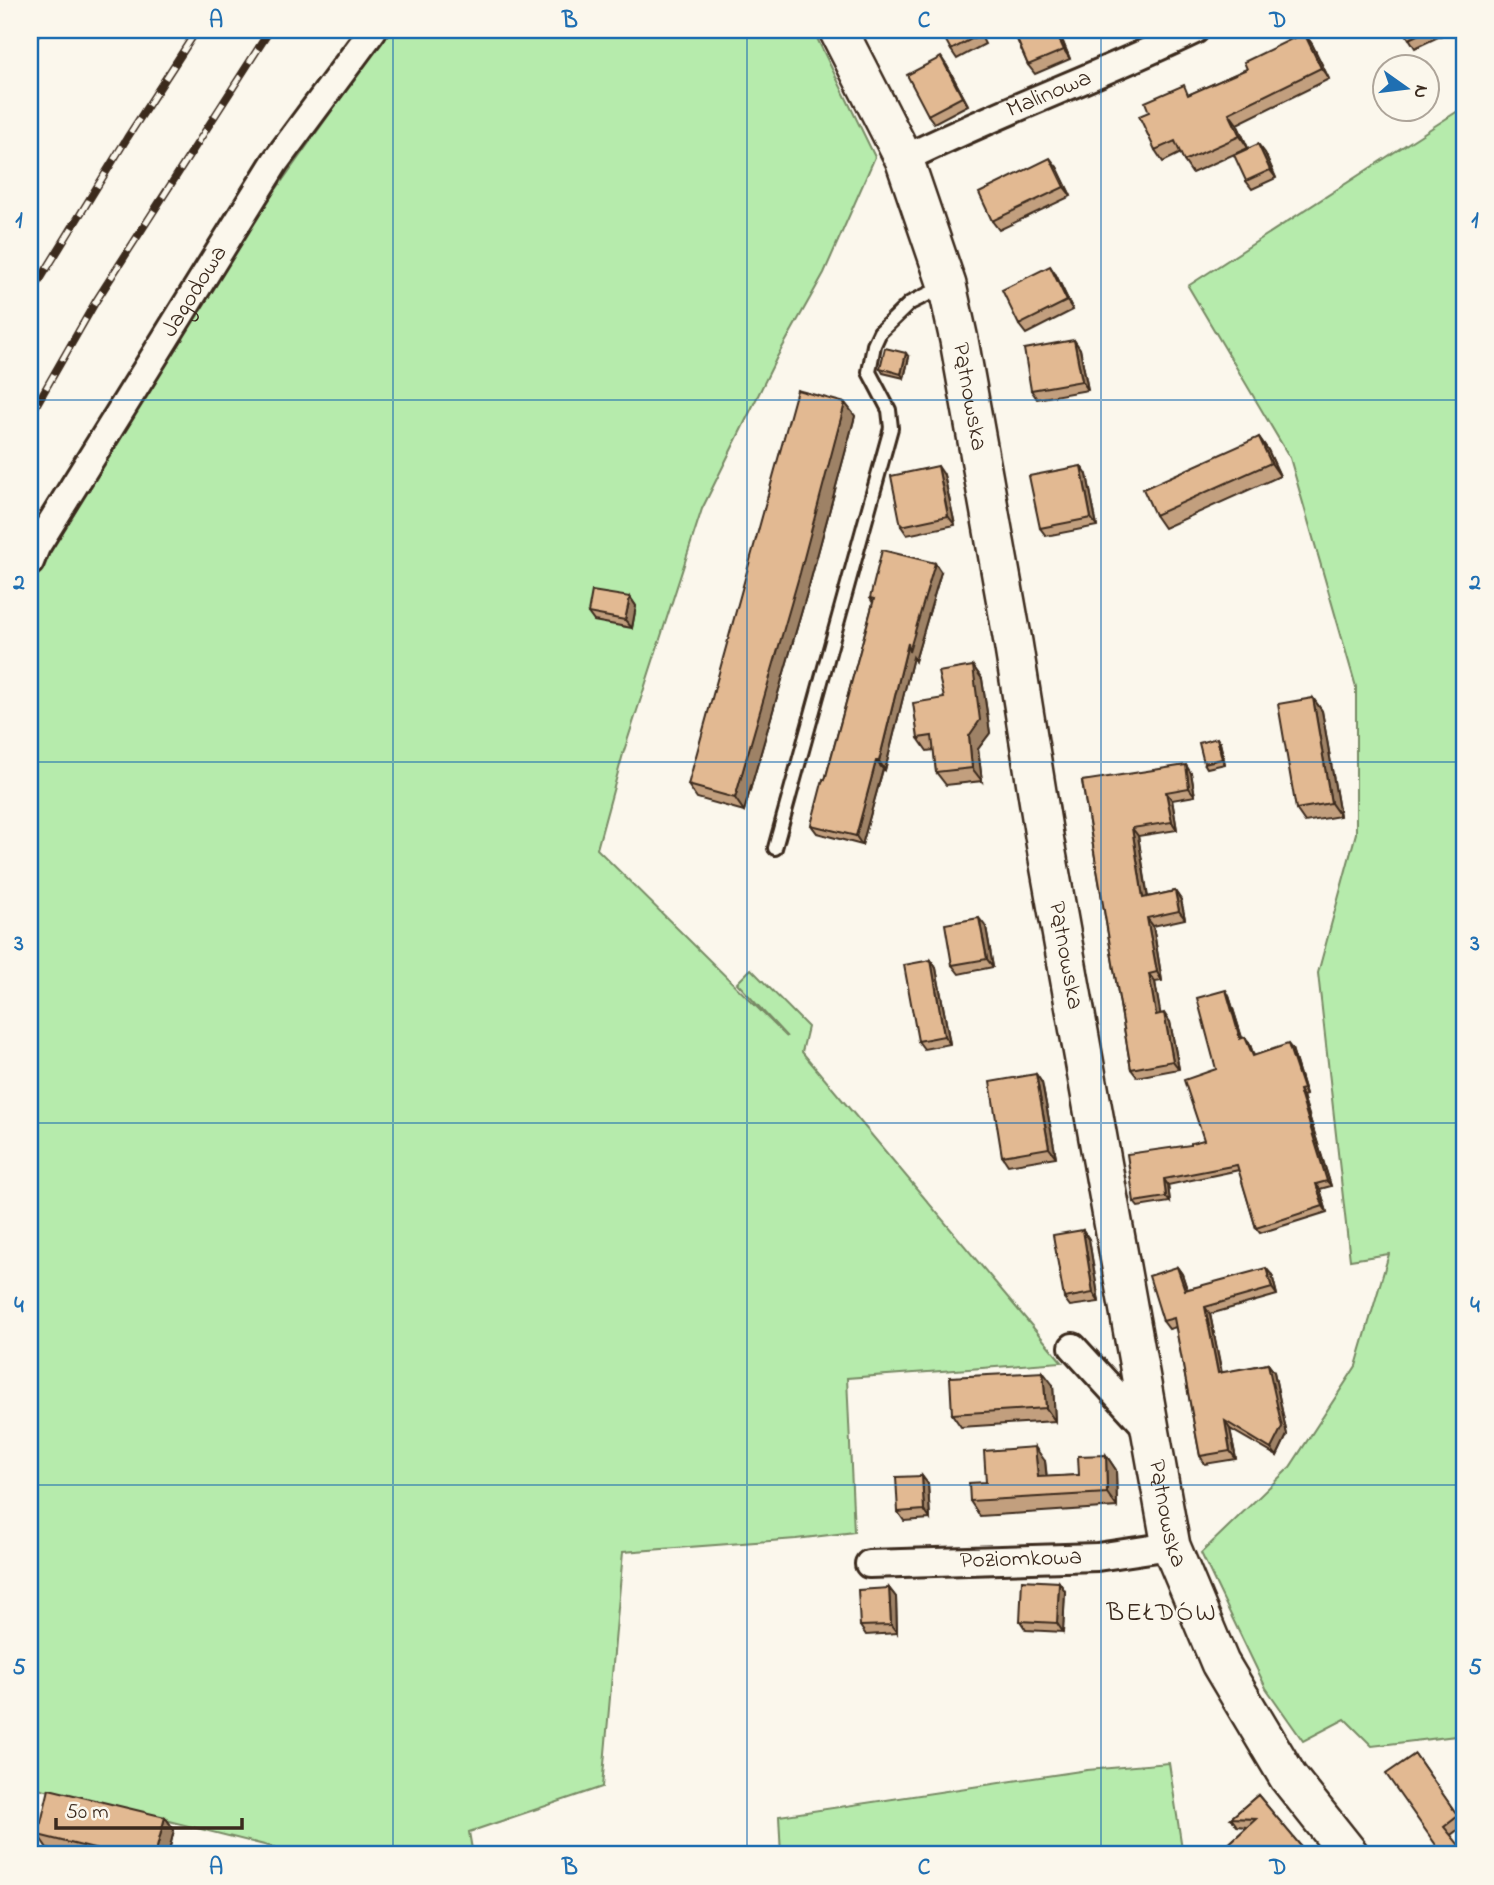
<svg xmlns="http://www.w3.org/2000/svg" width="1494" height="1885" viewBox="0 0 1494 1885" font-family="'Indie Flower',sans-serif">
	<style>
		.green { fill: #b6ebac; stroke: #788a65; stroke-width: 2 }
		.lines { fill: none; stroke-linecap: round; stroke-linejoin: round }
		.lane-casing { stroke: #3b2a1e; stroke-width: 18 }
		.street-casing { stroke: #3b2a1e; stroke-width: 32 }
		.secondary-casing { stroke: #3b2a1e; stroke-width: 42 }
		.lane { stroke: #fbf7ec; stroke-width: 12 }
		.street { stroke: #fbf7ec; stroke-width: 26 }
		.secondary { stroke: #fbf7ec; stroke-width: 37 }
		.rail-casing { stroke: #3b2a1e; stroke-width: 8 }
		.rail { stroke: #fbf7ec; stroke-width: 5; stroke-dasharray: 16; stroke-linecap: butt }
		.wall { fill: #c29f7e; stroke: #3b2a1e; stroke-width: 2 }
		.shaded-wall { fill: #9e8266; stroke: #3b2a1e; stroke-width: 2 }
		.building { fill: #e2b992; stroke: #3b2a1e; stroke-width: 2 }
		.grid { fill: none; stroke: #1f6fb2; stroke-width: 2; stroke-opacity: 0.55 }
		.labels { text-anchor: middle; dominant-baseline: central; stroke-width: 5; stroke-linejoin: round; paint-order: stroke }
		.street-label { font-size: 24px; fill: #3b2a1e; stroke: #fbf7ec }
		.neighbourhood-label { font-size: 26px; letter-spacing: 2px; fill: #3b2a1e; stroke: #fbf7ec }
		.neatline { fill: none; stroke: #1f6fb2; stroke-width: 2.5 }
		.grid-label { font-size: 23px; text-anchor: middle; font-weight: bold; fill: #1f6fb2 }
	</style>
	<rect width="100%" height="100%" fill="#fbf7ec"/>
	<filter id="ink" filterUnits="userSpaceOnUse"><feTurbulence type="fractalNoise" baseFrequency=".0143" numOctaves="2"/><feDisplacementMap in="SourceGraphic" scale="14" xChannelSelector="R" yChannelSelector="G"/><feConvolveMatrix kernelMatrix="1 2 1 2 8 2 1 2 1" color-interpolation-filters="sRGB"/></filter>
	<g filter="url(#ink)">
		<!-- green -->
		<path class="green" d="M389 30H813L875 157 824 273 777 357 702 509 623 754 597 849 787 1037 737 983 751 969 808 1027 802 1052 1062 1362 847 1378 854 1532 796 1539 623 1552 602 1787 469 1832 473 1855H304L30 1786V589L45 553 209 284Z
			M1464 107V1735L1372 1746 1345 1719 1303 1741 1266 1688 1201 1553 1290 1467 1356 1366 1389 1254 1350 1260 1318 973 1356 833V687L1290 458 1188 286Z
			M1169 1763 1183 1855H781L779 1816 1087 1770Z"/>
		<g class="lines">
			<!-- lane casing -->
			<g class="lane-casing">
				<path id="lane" d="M775 848 891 428 889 410 869 372 874 345 880 332 910 303 943 287"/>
			</g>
			<!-- street casing -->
			<g class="street-casing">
				<g id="street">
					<path id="s1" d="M904 159C999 112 1099 76 1195 30"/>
					<path id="s2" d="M30 562 36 547 275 162 373 30"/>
					<path d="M1073 1347 1150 1431"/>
					<path id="s3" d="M869 1564 1097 1557 1171 1546"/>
				</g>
			</g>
			<!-- secondary casing -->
			<g class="secondary-casing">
				<g id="secondary">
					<path id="s4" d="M838 30 904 159 947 285 959 340 1013 642 1045 842 1171 1546 1220 1663 1288 1777 1350 1855"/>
				</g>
			</g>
			<!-- lane -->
			<use href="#lane" class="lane"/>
			<!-- street -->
			<use href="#street" class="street"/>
			<!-- secondary -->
			<use href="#secondary" class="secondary"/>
			<!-- rail casing -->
			<g class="rail-casing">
				<path id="rail" d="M30 40 40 30
					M30 296 127 138 197 30
					M30 416 96 301 270 30"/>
			</g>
			<!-- rail -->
			<use href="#rail" class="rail"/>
		</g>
		<!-- wall -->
		<path class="wall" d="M889 30H900L892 34Z
			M978 30 985 44 957 59 951 50Z
			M1013 30H1058L1070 59 1035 74 1028 65Z
			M1404 30H1453L1415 48Z
			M1304 33 1312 44 1329 79 1237 124 1248 148 1192 173 1184 161 1181 153 1163 162 1155 150 1190 94 1247 69Z
			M947 66 968 105 934 123 928 115Z
			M1258 144 1265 153 1276 178 1252 189 1246 181Z
			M1057 167 1071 196 999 230 992 221Z
			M1056 275 1073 310 1026 334 1019 325Z
			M1074 340 1080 349 1088 390 1037 399 1031 390Z
			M909 357 904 378 883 373 880 368Z
			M845 403 855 416 809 586 744 811 697 798 688 785Z
			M1259 437 1268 450 1280 476 1164 528 1155 515Z
			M944 475 955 525 907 535 901 526Z
			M1087 475 1097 526 1046 536 1040 528Z
			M941 572 915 661 913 657 885 770 883 769 862 845 817 833 811 825 825 780 873 603 870 598Z
			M630 597 636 606 632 628 594 621 588 613Z
			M973 666 982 679 990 733 978 749 982 781 946 785 936 772 934 750 927 751 918 738 944 698Z
			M1313 698 1322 711 1340 816 1305 822 1296 809Z
			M1220 743 1225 764 1207 768 1204 763Z
			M1191 773 1195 796 1172 800 1177 830 1138 836 1148 897 1175 891 1181 900 1185 919 1153 926 1162 981 1155 982 1160 1014 1170 1022 1179 1069 1137 1077 1131 1069 1082 781Z
			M986 927 993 967 959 974 952 965Z
			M931 960 936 968 950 1044 924 1049 918 1041Z
			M1229 996 1242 1038 1249 1042 1254 1056 1292 1049 1306 1095 1303 1096 1331 1186 1320 1189 1327 1212 1260 1233 1256 1228 1239 1170 1168 1185 1170 1202 1138 1207 1134 1202 1191 1145 1204 1140Z
			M1036 1074 1042 1083 1056 1157 1008 1165 1002 1156Z
			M1083 1230 1089 1239 1099 1302 1070 1306 1064 1298Z
			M1177 1267 1182 1274 1187 1289 1272 1275 1277 1295 1210 1314 1222 1373 1268 1364 1274 1372 1287 1435 1277 1456 1230 1429 1236 1459 1205 1464 1200 1456 1176 1327 1169 1329 1163 1321Z
			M1053 1385 1055 1421 961 1427 952 1414Z
			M1106 1455 1116 1470 1117 1507 980 1516 970 1501 986 1482 1045 1461 1047 1477 1079 1475Z
			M922 1476 928 1484 930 1519 904 1521 898 1512Z
			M1059 1582 1065 1591 1063 1632 1026 1630 1020 1621Z
			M889 1588 896 1597 897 1633 866 1635 860 1626Z
			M1415 1754 1464 1825 1451 1835 1443 1855Z
			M1258 1795 1305 1851 1308 1855H1226L1222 1850 1247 1827 1237 1826 1231 1818Z
			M165 1817 174 1830 168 1855H75L47 1848 38 1835Z"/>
		<!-- shaded-wall -->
		<path class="shaded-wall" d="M1055 30H1058L1070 59 1064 50Z
			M1304 33 1312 44 1329 79 1321 68Z
			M941 57 947 66 968 105 962 97Z
			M1229 113 1237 124 1248 148 1240 136Z
			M1258 144 1265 153 1276 178 1270 170Z
			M1050 158 1057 167 1071 196 1064 187Z
			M1050 266 1056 275 1073 310 1067 301Z
			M1074 340 1080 349 1088 390 1082 381Z
			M906 353 909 357 904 378 901 374Z
			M845 403 855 416 809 586 744 811 735 798Z
			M1259 437 1268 450 1280 476 1271 463Z
			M938 466 944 475 955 525 948 516Z
			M1081 466 1087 475 1097 526 1091 518Z
			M935 563 941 572 915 661 913 657 885 770 879 761 908 643Z
			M630 597 636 606 632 628 625 620Z
			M973 666 982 679 990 733 978 749 982 781 972 768 969 736Z
			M1313 698 1322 711 1340 816 1331 803Z
			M1217 738 1220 743 1225 764 1222 759Z
			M876 761 883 769 862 845 856 836Z
			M1186 765 1191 773 1195 796 1189 788Z
			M1166 792 1172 800 1177 830 1172 822Z
			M1132 828 1138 836 1149 906 1143 898Z
			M1175 891 1181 900 1185 919 1179 911Z
			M979 918 986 927 993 967 987 959Z
			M1147 918 1153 926 1162 981 1157 972Z
			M931 960 936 968 950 1044 944 1036Z
			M1149 974 1155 982 1162 1023 1156 1015Z
			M1226 990 1229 996 1244 1044 1240 1039Z
			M1164 1013 1170 1022 1179 1069 1173 1061Z
			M1245 1037 1249 1042 1256 1062 1253 1056Z
			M1288 1044 1292 1049 1306 1095 1303 1089Z
			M1036 1074 1042 1083 1056 1157 1049 1148Z
			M1299 1090 1303 1096 1331 1186 1327 1181Z
			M1164 1179 1168 1185 1170 1202 1166 1197Z
			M1316 1184 1320 1189 1327 1212 1323 1206Z
			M1083 1230 1089 1239 1099 1302 1093 1293Z
			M1177 1267 1182 1274 1190 1298 1185 1290Z
			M1266 1268 1272 1275 1277 1295 1272 1288Z
			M1205 1307 1210 1314 1223 1381 1218 1373Z
			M1268 1364 1274 1372 1287 1435 1277 1456 1271 1449Z
			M1043 1372 1053 1385 1055 1421 1046 1408Z
			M1225 1421 1230 1429 1236 1459 1230 1451Z
			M1035 1447 1045 1461 1048 1492 1038 1477Z
			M1106 1455 1116 1470 1117 1507 1107 1493Z
			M922 1476 928 1484 930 1519 924 1510Z
			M1059 1582 1065 1591 1063 1632 1057 1623Z
			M889 1588 896 1597 897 1633 891 1625Z
			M165 1817 174 1830 168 1855H155Z"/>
		<!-- building -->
		<path class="building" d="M940 30H976L979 35 951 50Z
			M1013 30H1055L1064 50 1028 65Z
			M1404 30H1428L1409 39Z
			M1304 33 1321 68 1229 113 1240 136 1184 161 1175 141 1155 150 1139 116 1149 112 1145 102 1184 85 1188 95 1247 69 1244 62Z
			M941 57 962 97 928 115 907 75Z
			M1258 144 1270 170 1246 181 1234 155Z
			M1050 158 1064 187 992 221 979 193Z
			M1050 266 1067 301 1019 325 1002 290Z
			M1074 340 1082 381 1031 390 1024 349Z
			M885 348 906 353 901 374 880 368Z
			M797 390 845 403 800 573 735 798 688 785Z
			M1259 437 1271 463 1155 515 1143 489Z
			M938 466 948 516 901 526 891 476Z
			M1081 466 1091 518 1040 528 1029 476Z
			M882 550 935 563 909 652 908 643 879 761H876L856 836 811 825 823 779 825 780 874 599 870 598Z
			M592 591 630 597 625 620 588 613Z
			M973 666 980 720 969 736 972 768 936 772 932 736 918 738 913 703 944 698 938 672Z
			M1313 698 1331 803 1296 809 1278 704Z
			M1217 738 1222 759 1204 763 1199 743Z
			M1186 765 1189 788 1166 792 1172 822 1132 828 1143 898 1175 891 1179 911 1147 918 1157 972 1149 974 1156 1015 1164 1013 1173 1061 1131 1069 1082 781Z
			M979 918 987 959 952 965 945 924Z
			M931 960 944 1036 918 1041 904 965Z
			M1226 990 1240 1039 1245 1037 1253 1056 1288 1044 1303 1089 1299 1090 1327 1181 1316 1184 1323 1206 1256 1228 1237 1165 1164 1179 1166 1197 1134 1202 1127 1154 1191 1145V1143L1204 1140 1184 1080 1216 1069 1197 998Z
			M1036 1074 1049 1148 1002 1156 990 1082Z
			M1083 1230 1093 1293 1064 1298 1053 1235Z
			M1177 1267 1185 1290 1266 1268 1272 1288 1205 1307 1218 1373 1268 1364 1282 1427 1271 1449 1225 1421 1230 1451 1200 1456 1174 1318 1163 1321 1149 1276Z
			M1043 1372 1046 1408 952 1414 950 1377Z
			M1035 1447 1038 1477 1079 1475 1078 1456 1106 1455 1107 1493 970 1501 969 1483 986 1482 984 1451Z
			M922 1476 924 1510 898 1512 896 1477Z
			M1022 1580 1059 1582 1057 1623 1020 1621Z
			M889 1588 891 1625 860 1626 858 1590Z
			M1415 1754 1458 1816 1444 1827 1464 1851V1855H1443L1386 1774Z
			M49 1789 165 1817 155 1855H118L38 1835Z
			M1258 1795 1305 1851 1300 1855H1227L1222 1850 1256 1819 1231 1818Z"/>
	</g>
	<!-- grid -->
	<path class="grid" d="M393 30V1855M747 30V1855M1101 30V1855M30 400H1464M30 762H1464M30 1123H1464M30 1485H1464"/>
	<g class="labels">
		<!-- street labels -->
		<g class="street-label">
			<text stroke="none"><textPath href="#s1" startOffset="159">Malinowa</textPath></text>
			<text stroke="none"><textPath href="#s2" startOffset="317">Jagodowa</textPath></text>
			<text stroke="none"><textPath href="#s4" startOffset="392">Pątnowska</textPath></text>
			<text stroke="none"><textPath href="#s4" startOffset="959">Pątnowska</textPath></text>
			<text stroke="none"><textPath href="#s4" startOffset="1526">Pątnowska</textPath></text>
			<text stroke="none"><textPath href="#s3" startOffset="152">Poziomkowa</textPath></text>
		</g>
		<!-- neighbourhood labels -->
		<g class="neighbourhood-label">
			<text x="1162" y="1614">BEŁDÓW</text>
		</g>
	</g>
	<!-- margin -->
	<rect width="1494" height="1885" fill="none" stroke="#fbf7ec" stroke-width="77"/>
	<!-- north arrow -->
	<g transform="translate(1406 88) rotate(104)"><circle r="33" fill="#fbf7ec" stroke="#aea59a" stroke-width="2"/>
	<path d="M0-5L12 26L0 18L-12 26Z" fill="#1f6fb2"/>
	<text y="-10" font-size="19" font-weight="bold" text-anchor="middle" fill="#3b2a1e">N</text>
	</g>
	<!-- scale -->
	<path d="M56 1818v10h186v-10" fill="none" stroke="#3b2a1e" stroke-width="3.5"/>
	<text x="66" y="1818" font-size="21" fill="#3b2a1e" stroke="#fbf7ec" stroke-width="5" paint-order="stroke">50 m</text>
	<rect x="38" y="38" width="1418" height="1808" class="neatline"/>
	<g class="grid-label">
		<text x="216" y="27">A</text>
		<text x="570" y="27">B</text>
		<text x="924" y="27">C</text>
		<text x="1278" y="27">D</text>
		<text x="19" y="227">1</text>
		<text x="1475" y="227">1</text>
		<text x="19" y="589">2</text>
		<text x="1475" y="589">2</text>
		<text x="19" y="950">3</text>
		<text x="1475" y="950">3</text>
		<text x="19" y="1312">4</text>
		<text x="1475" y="1312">4</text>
		<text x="19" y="1674">5</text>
		<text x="1475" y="1674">5</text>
		<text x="216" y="1874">A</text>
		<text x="570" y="1874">B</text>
		<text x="924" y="1874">C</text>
		<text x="1278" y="1874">D</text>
	</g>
</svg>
